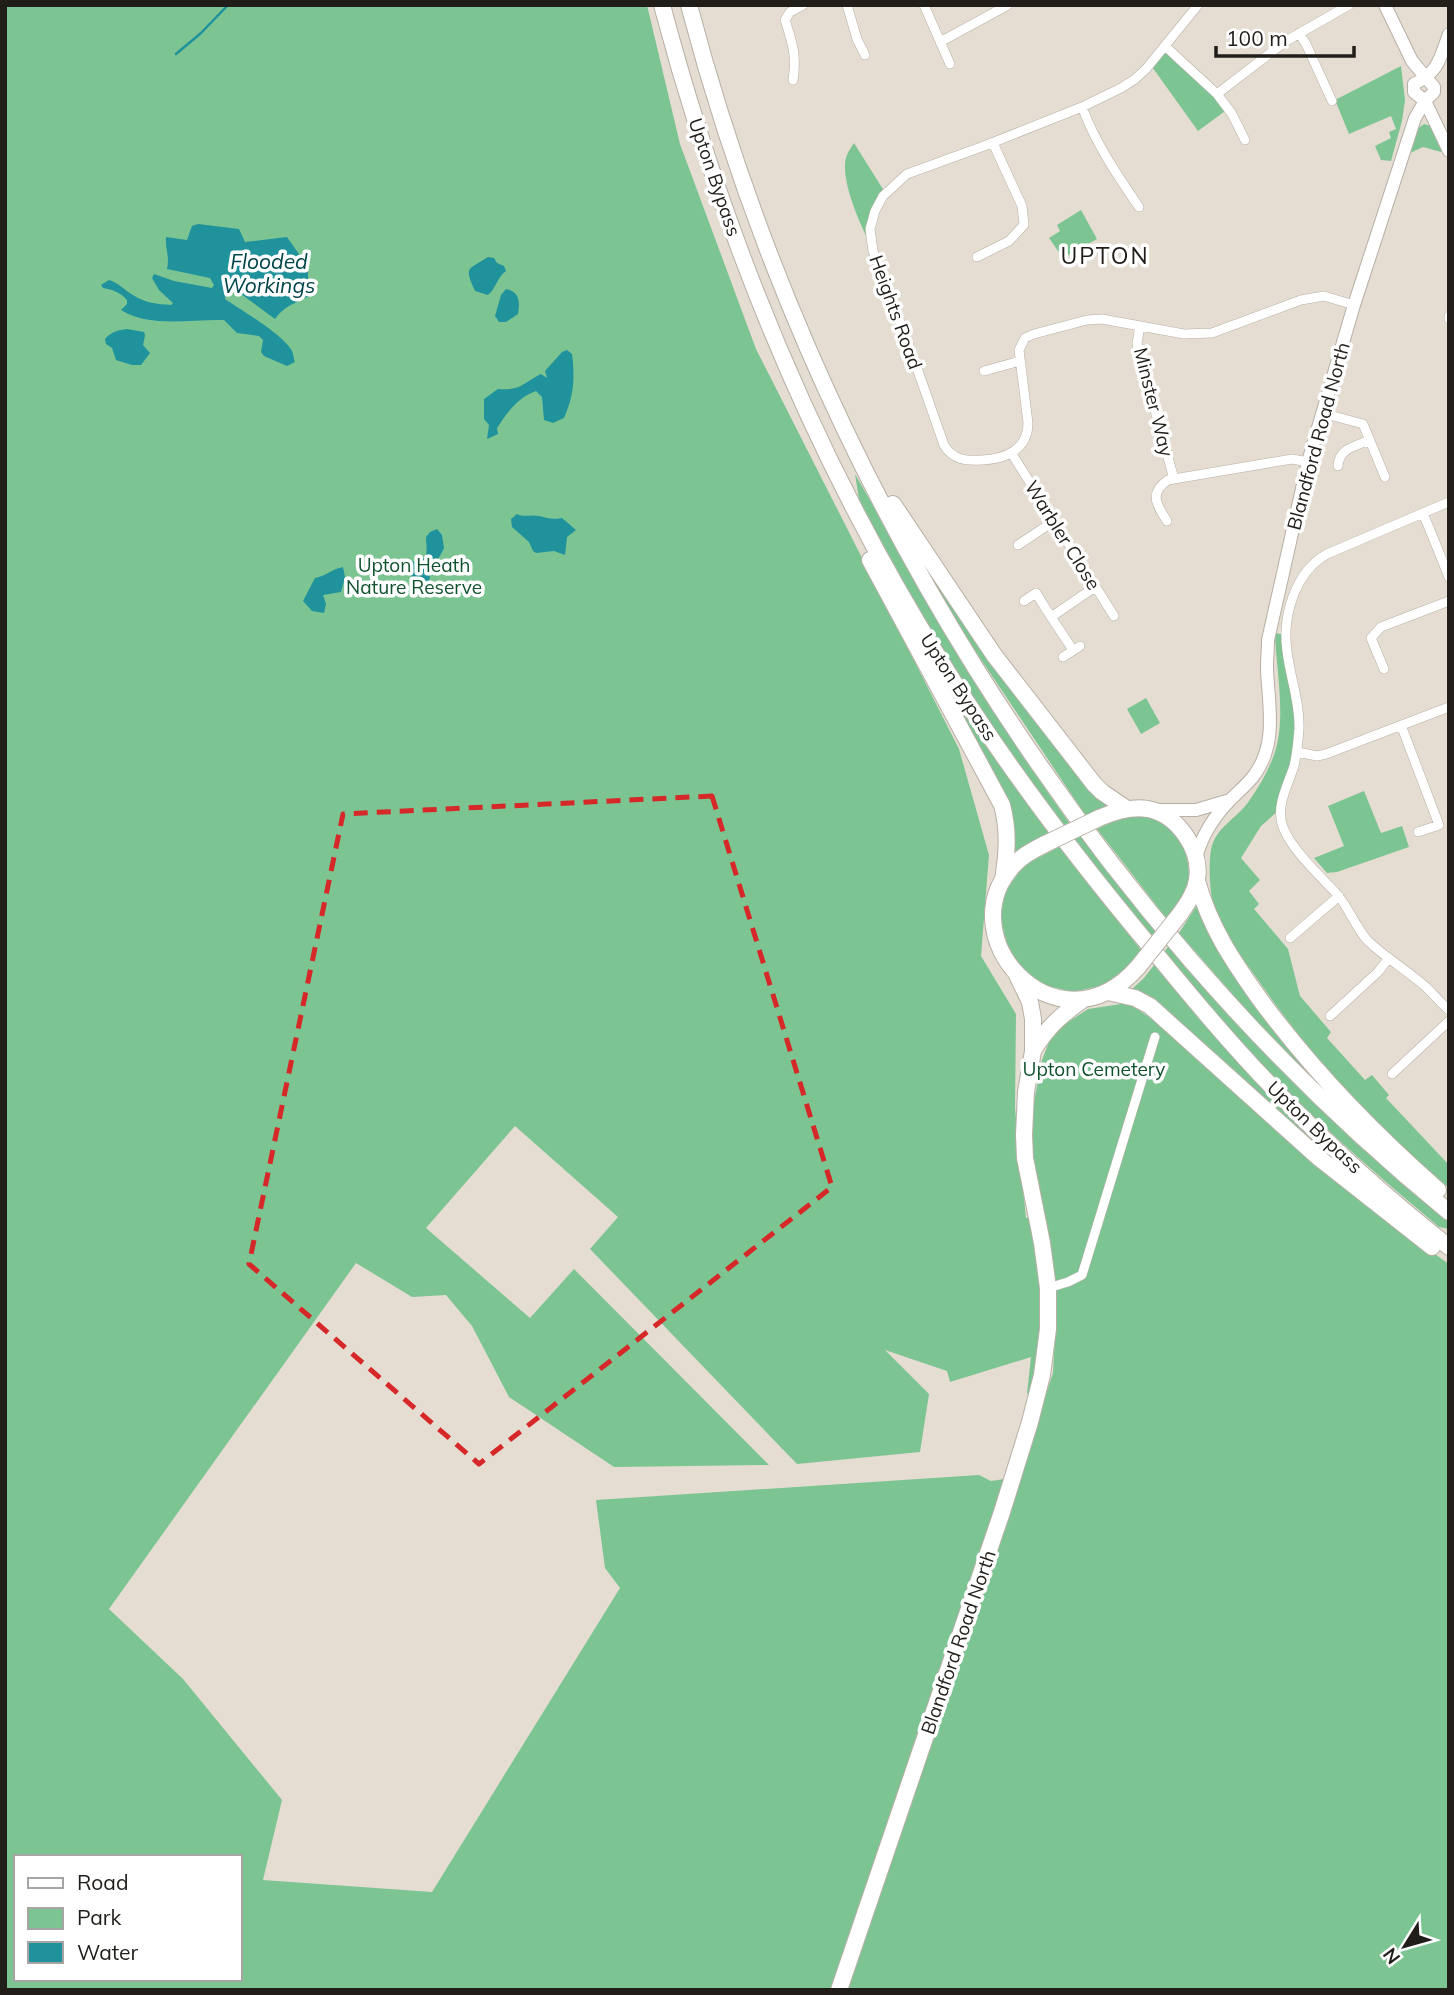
<svg xmlns="http://www.w3.org/2000/svg" width="1454" height="1995" viewBox="0 0 1454 1995" font-family="Mulish,sans-serif">
	<style>
		.green { fill: #7dc493; fill-rule: evenodd }
		.water { fill: #1f929b }
		.lines { fill: none; stroke-linecap: round; stroke-linejoin: round }
		.stream { stroke: #1f929b; stroke-width: 2.5 }
		.minor-casing { stroke: #b7afa5; stroke-width: 10 }
		.secondary-casing { stroke: #b7afa5; stroke-width: 14 }
		.trunk-casing { stroke: #b7afa5; stroke-width: 18 }
		.minor { stroke: #fff; stroke-width: 9 }
		.secondary { stroke: #fff; stroke-width: 12 }
		.trunk { stroke: #fff; stroke-width: 16 }
		.trunk-bridge-casing { stroke: #b7afa5; stroke-width: 18; stroke-linecap: butt }
		.trunk-bridge { stroke: #fff; stroke-width: 16 }
		.marked { fill: none; stroke: #d62828; stroke-width: 5; stroke-dasharray: 14 9; stroke-linejoin: round }
		.labels { text-anchor: middle; dominant-baseline: central; stroke-width: 7; stroke-linejoin: round; paint-order: stroke }
		.street-label { font-size: 19px; fill: #211e1a; stroke: #fff }
		.park-label { font-size: 19px; fill: #0f522d; stroke: #fff }
		.water-label { font-size: 21px; font-style: italic; fill: #01454a; stroke: #fff }
		.quarter-label { font-size: 23px; letter-spacing: 2px; fill: #211e1a; stroke: #fff }
	</style>
	<rect width="100%" height="100%" fill="#e5ddd2"/>
	<!-- green -->
	<path class="green" d="M5 5H647L680 144 756 349 959 749 989 855 981 956 1016 1014 1015 1108 1026 1218 1033 1217 1044 1286 1038 1372 1029 1394 1027 1393 1031 1357 950 1382 947 1371 885 1350 929 1394 920 1452 797 1464 590 1249 618 1217 515 1126 426 1228 530 1318 574 1269 769 1465 614 1467 509 1397 472 1326 446 1295 412 1297 356 1263 109 1609 183 1679 282 1800 263 1880 432 1892 620 1588 605 1568 596 1500 979 1475 991 1481 1018 1477 1053 1373 1057 1295 1044 1231 1031 1138 1033 1107 1042 1060 1053 1032 1088 1009 1128 1003 1167 1029 1372 1210 1449 1264V1990H5ZM16 1857H240V1979H16Z
		M1165 46 1228 109 1198 131 1150 64Z
		M1401 66 1405 100 1402 121 1391 161 1381 160 1375 146 1391 138 1389 132 1396 129 1391 116 1349 134 1335 100Z
		M1424 124 1431 126 1442 149 1441 152 1423 147 1410 153 1417 129Z
		M854 143 886 194 875 211 872 247C861 227 840 180 846 158 847 153 851 148 854 143Z
		M1081 210 1097 239 1063 258 1049 238 1060 231 1057 225Z
		M855 474 968 672 1030 767 1070 824 1062 827 985 719 915 607 859 499Z
		M915 553 1113 805 1086 816 972 646Z
		M1275 633 1285 635 1299 728 1280 809 1261 826 1241 858 1260 880 1249 891 1259 904 1254 909 1288 949 1300 996 1331 1032 1327 1038 1365 1080 1372 1075 1389 1095 1386 1098 1449 1165V1188C1431 1173 1414 1158 1397 1143 1346 1095 1295 1034 1256 977 1242 957 1225 936 1216 914 1210 900 1208 866 1211 850 1215 827 1237 819 1249 801 1259 787 1268 771 1274 755 1287 718 1276 671 1275 633Z
		M925 647 999 763 1049 833 1016 851 1013 848 1014 829 1012 818Z
		M1146 698 1160 723 1141 734 1127 709Z
		M1364 791 1381 833 1402 826 1409 847 1337 872 1327 873 1314 858 1344 846 1328 806Z
		M1140 816C1176 819 1197 859 1186 891 1182 902 1174 910 1167 919L1097 829 1121 818Z
		M1082 835 1158 931 1150 939 1072 841Z
		M1059 847 1141 950 1131 964 1109 984 1073 992 1039 984 1010 956 1000 916 1005 892 1024 865Z
		M1197 905 1336 1103 1264 1030 1179 933Z
		M1169 945C1219 1001 1270 1056 1324 1108 1363 1147 1405 1183 1448 1219L1449 1229 1439 1227C1388 1184 1338 1141 1290 1094 1245 1050 1204 1002 1163 955Z
		M1155 964 1376 1199 1148 995 1131 990 1144 978Z"/>
	<!-- water -->
	<path class="water" d="M198 224 239 229 245 242 287 237 308 267V287L310 295C295 305 287 303 275 319L233 288 226 291 225 299C241 310 284 335 292 351 293 352 294 361 295 362L287 366 264 356 261 352 263 340 259 336 237 333 224 320C191 319 150 328 121 310L127 304V300C120 292 113 290 103 288L101 285 109 280C119 283 124 290 133 295 145 303 157 304 171 305L173 303 159 290 152 278 154 274 174 281 212 288 214 285 210 278 167 269C170 257 165 249 166 237L187 240 192 226Z
		M488 257 494 258 497 263 504 266 506 271C497 277 496 289 488 295L475 291C463 265 469 270 488 257Z
		M506 289C520 292 520 302 518 314L506 322H499L495 316 501 295Z
		M127 329 144 332 145 335 143 345 150 353 141 365H132L116 360 112 348 106 344 105 339C111 332 118 330 127 329Z
		M567 350 572 354C575 378 574 396 564 418L553 423 544 420 542 397 536 391C518 397 507 413 497 428L498 434 487 439 489 425 484 419V399L498 389C521 391 523 383 541 374L547 378 545 371 562 352Z
		M517 514C525 518 530 514 539 516 548 518 552 520 562 518L576 530 567 537 565 555 554 551 536 553 533 551 529 542 512 527 511 519Z
		M437 529 442 535 444 548 440 556 431 567 429 584 424 586 413 580 405 561 407 560 418 563C430 557 426 548 426 537L430 532Z
		M343 567 345 577 341 592 323 595 326 604 324 613 312 611 303 601 315 578C326 576 332 569 343 567Z"/>
	<g class="lines">
		<!-- stream -->
		<path class="stream" d="M176 54 201 33 228 5"/>
		<!-- minor casing -->
		<g class="minor-casing">
			<path id="minor" d="M847 5 857 39 865 55
				M924 5 950 64
				M1198 5 1146 69 1135 79 1121 88 1082 107 984 146 907 174 883 196 875 211 870 229 873 251 911 351 944 445C953 460 966 461 982 460 1005 459 1028 450 1028 423L1019 350 1025 338 1034 334 1087 320 1102 319 1184 334 1212 333 1301 300 1324 296 1354 305
				M1299 33 1306 44 1332 101
				M940 42 1008 5
				M1165 46 1217 94 1232 114 1245 140
				M793 80C797 55 792 42 785 20L790 12 803 5
				M1217 94 1286 41 1349 5
				M1082 107C1096 144 1117 175 1139 207
				M977 257 1009 241 1024 225 1022 206 993 143
				M1449 316V319
				M1140 326 1137 343 1139 353 1174 479
				M984 371 1020 361
				M1322 413 1363 424 1385 477
				M1012 454 1114 616
				M1338 466C1339 448 1356 446 1370 440
				M1449 502 1423 513 1449 577
				M1423 513 1327 554C1295 572 1282 616 1287 651 1290 677 1300 702 1299 729 1298 741 1297 754 1294 766 1288 785 1275 807 1283 827 1291 849 1320 876 1336 893 1349 907 1355 927 1368 941 1386 958 1408 971 1426 987 1434 995 1441 1003 1449 1010
				M1167 521C1156 504 1149 493 1168 480L1292 459 1308 462
				M1018 545 1054 521
				M1024 601 1036 593 1051 617
				M1073 650 1051 617 1095 587
				M1063 657 1080 646
				M1384 669 1371 638 1381 627 1449 601
				M1401 725 1439 825 1418 832
				M1297 752 1317 756 1326 754 1449 707
				M1290 938 1339 896
				M1330 1016 1378 972 1389 958
				M1392 1074 1449 1021
				M1048 1288 1068 1282 1082 1275 1155 1037"/>
		</g>
		<!-- secondary casing -->
		<g class="secondary-casing">
			<path id="secondary" d="M1449 34C1440 58 1439 72 1414 84V92L1425 101 1449 151
				M1159 810H1196L1230 800
				M1196 858C1202 834 1215 815 1232 798 1240 790 1249 783 1255 774 1278 742 1268 703 1267 668 1267 659 1268 649 1268 640L1308 462 1354 305 1415 118 1425 101 1434 92V87L1412 61 1385 5"/>
		</g>
		<!-- trunk casing -->
		<g class="trunk-casing">
			<path id="trunk" d="M662 5C723 235 814 457 940 660 1001 759 1073 854 1148 944 1189 994 1231 1045 1276 1091 1330 1147 1388 1199 1449 1247
				M689 5C810 466 1079 910 1449 1212
				M893 504 994 655 1094 784 1102 792 1127 809
				M870 560 1002 805C1009 831 1007 854 1003 880
				M1099 818C1115 811 1131 806 1148 809 1178 815 1202 850 1197 880 1195 893 1187 904 1180 914
				M1045 844C1035 849 1025 854 1018 861 942 932 1056 1060 1138 967
				M1197 881C1210 927 1232 960 1259 998 1311 1069 1372 1132 1438 1190
				M1108 992 1135 998 1150 1006 1319 1158 1432 1247
				M1034 1049C1048 1027 1060 1016 1081 1001
				M839 1990 1002 1512 1030 1422 1042 1375 1048 1329V1288L1042 1243 1025 1158 1024 1135 1026 1092 1033 1051V1019L1030 1002 1017 975"/>
		</g>
		<!-- minor -->
		<use href="#minor" class="minor"/>
		<!-- secondary -->
		<use href="#secondary" class="secondary"/>
		<!-- trunk -->
		<use href="#trunk" class="trunk"/>
		<!-- trunk-bridge casing -->
		<g class="trunk-bridge-casing">
			<path id="trunk-bridge" d="M1045 844 1099 818
				M1138 967 1180 914"/>
		</g>
		<!-- trunk-bridge -->
		<use href="#trunk-bridge" class="trunk-bridge"/>
	</g>
	<!-- marked area -->
	<path class="marked" d="M712 796 832 1187 479 1464 249 1264 343 814Z"/>
	<g class="labels">
		<!-- street labels -->
		<g class="street-label">
			<text transform="translate(715 177) rotate(71)">Upton Bypass</text>
			<text transform="translate(896 312) rotate(70)">Heights Road</text>
			<text transform="translate(1154 402) rotate(76)">Minster Way</text>
			<text transform="translate(1318 436) rotate(-75)">Blandford Road North</text>
			<text transform="translate(1063 535) rotate(58)">Warbler Close</text>
			<text transform="translate(959 687) rotate(57)">Upton Bypass</text>
			<text transform="translate(1315 1127) rotate(44)">Upton Bypass</text>
			<text transform="translate(958 1642) rotate(-71)">Blandford Road North</text>
		</g>
		<!-- park labels -->
		<g class="park-label">
			<text x="414" y="565">Upton Heath<tspan x="414" dy="22">Nature Reserve</tspan></text>
			<text x="1094" y="1069">Upton Cemetery</text>
		</g>
		<!-- water labels -->
		<g class="water-label">
			<text x="269" y="261">Flooded<tspan x="269" dy="24">Workings</tspan></text>
		</g>
		<!-- quarter labels -->
		<g class="quarter-label">
			<text x="1105" y="255">UPTON</text>
		</g>
	</g>
	<!-- border -->
	<rect width="1454" height="1995" fill="none" stroke="#211e1a" stroke-width="14"/>
	<!-- legend -->
	<rect x="14" y="1855" width="228" height="126" fill="#ffffff" stroke="#a6a5a3" stroke-width="2"/>
	<rect x="28" y="1878" width="35" height="10" fill="#ffffff" stroke="#a6a5a3" stroke-width="2"/>
	<text x="77" y="1890" font-size="21" fill="#211e1a">Road</text>
	<rect x="28" y="1908" width="35" height="21" fill="#7dc493" stroke="#a6a5a3" stroke-width="2"/>
	<text x="77" y="1925" font-size="21" fill="#211e1a">Park</text>
	<rect x="28" y="1942" width="35" height="21" fill="#1f929b" stroke="#a6a5a3" stroke-width="2"/>
	<text x="77" y="1960" font-size="21" fill="#211e1a">Water</text>
	<!-- north arrow -->
	<g transform="translate(1405 1946) rotate(233)" stroke="#ffffff" stroke-width="5" paint-order="stroke">
	<path d="M0-5L12 26L0 18L-12 26Z" fill="#211e1a"/>
	<text y="-10" font-size="19" font-weight="bold" text-anchor="middle" fill="#211e1a">N</text>
	</g>
	<!-- scale -->
	<path d="M1216 46v10h138v-10" fill="none" stroke="#211e1a" stroke-width="3.5"/>
	<text x="1226" y="46" font-size="21" fill="#211e1a" stroke="#ffffff" stroke-width="5" paint-order="stroke">100 m</text>
</svg>
